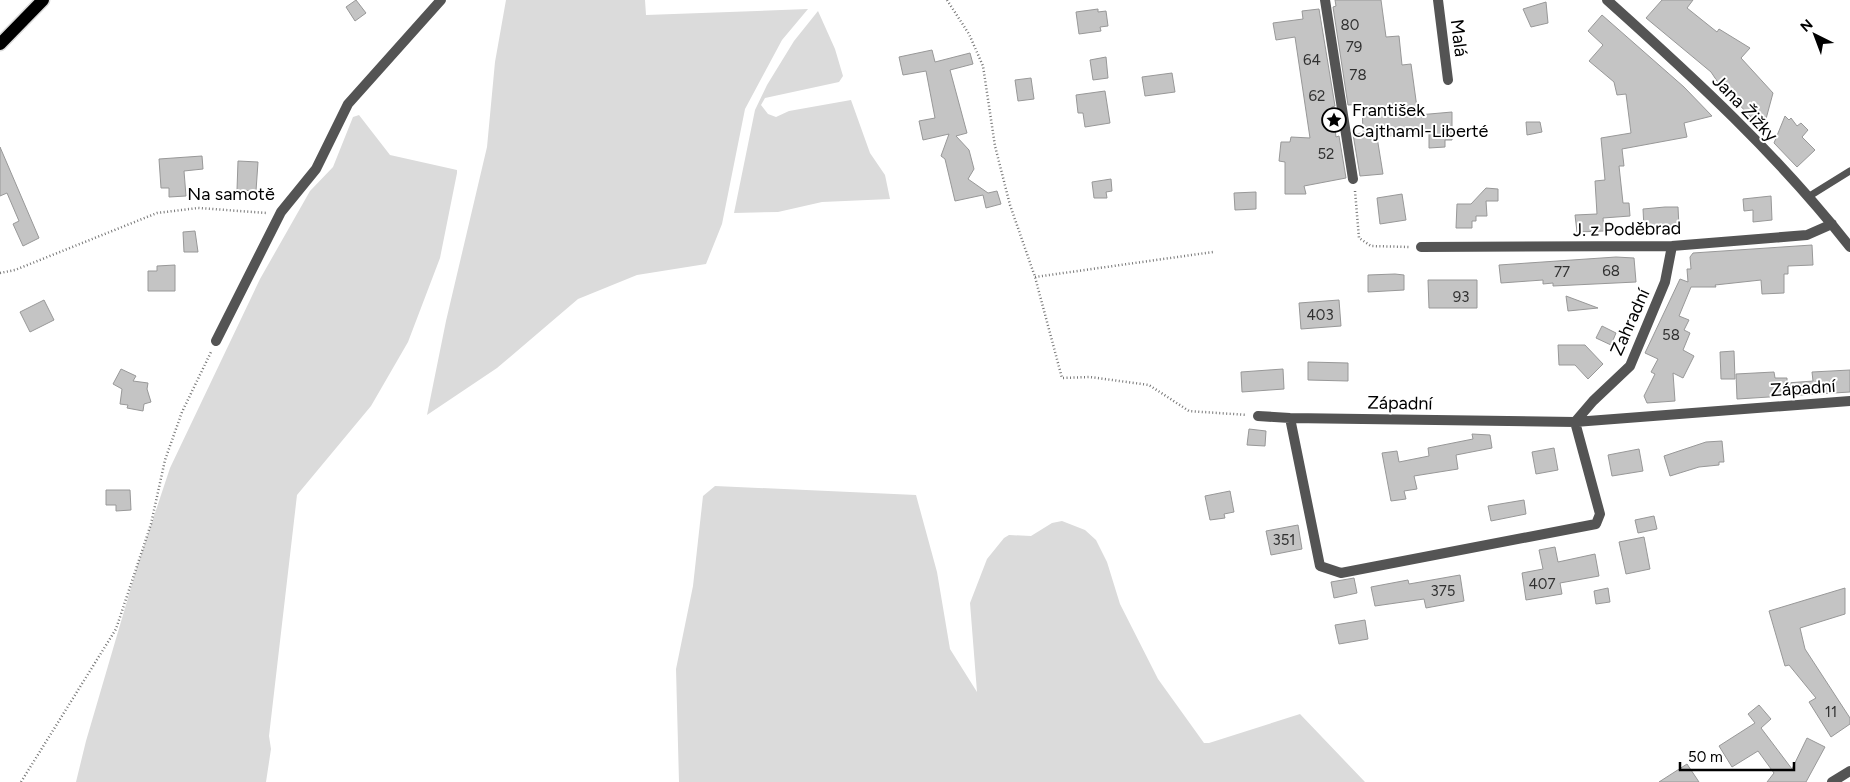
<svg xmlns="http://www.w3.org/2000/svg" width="1850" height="782" viewBox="0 0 1850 782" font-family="Figtree,sans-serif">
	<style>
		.green { fill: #dbdbdb }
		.building { fill: #c4c4c4; stroke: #989898 }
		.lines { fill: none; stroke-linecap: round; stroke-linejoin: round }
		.primary-casing { stroke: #dbdbdb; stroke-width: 15 }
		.path { stroke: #767676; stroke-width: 2.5; stroke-dasharray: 1 2.5; stroke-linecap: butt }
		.service { stroke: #545454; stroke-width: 7 }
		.minor { stroke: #545454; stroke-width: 10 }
		.primary { stroke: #000; stroke-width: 12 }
		.labels { text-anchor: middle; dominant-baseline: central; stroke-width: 4; stroke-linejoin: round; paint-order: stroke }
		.number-label { font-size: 15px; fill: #313131 }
		.street-label { font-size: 18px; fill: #000; stroke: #fff }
		.poi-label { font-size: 18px; fill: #000; stroke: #fff; text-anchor: start }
	</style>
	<rect width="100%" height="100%" fill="#fff"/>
	<!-- green -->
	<path class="green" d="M506 0H645L646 15 808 9 782 40 745 109 722 224 706 264 637 275 578 299 497 368 427 415 446 321 487 147 495 62Z
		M818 11 835 49 843 76 839 82 765 98 761 105 768 114 776 117 789 111 851 100 870 153 885 175 890 199 822 202 778 212 734 213 755 110 767 85 794 41Z
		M359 115 390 155 457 170V173L440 258 408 342 371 406 297 495 269 736 271 749 266 782H76L86 741 137 567 170 468 260 279 310 191 333 167 353 117Z
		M715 486 916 495 937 572 950 649 977 692 970 603 987 559 1004 538 1009 535 1031 536 1052 523 1062 521 1085 530 1096 540 1107 562 1120 604 1158 679 1204 743H1209L1300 714 1365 782H679L676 669 693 586 703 496Z"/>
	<!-- building -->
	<path class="building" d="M356 0 366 13 355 21 346 7Z
		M1335 0H1381L1386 37 1399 36 1402 65 1411 64 1418 115 1452 112V140H1445V147L1429 148V133L1377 137 1383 174 1360 176 1353 134 1363 133 1362 104 1348 105 1333 7 1336 6Z
		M1662 0H1693L1687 8 1717 32 1719 29 1750 48 1741 58 1773 93 1763 130 1717 81 1711 72 1646 18Z
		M1546 2 1548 23 1531 27 1523 9Z
		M1098 9V12L1106 11 1108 26 1100 27 1101 31 1079 34 1076 12Z
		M1319 9 1335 106 1332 107 1334 121 1336 137 1339 136 1346 178 1304 186 1306 194H1285V162L1279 161 1281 142H1290L1291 137 1310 138 1295 37 1276 40 1273 23 1303 19 1302 11Z
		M1602 15 1684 87 1712 116 1684 123 1687 137 1622 149 1624 166H1619L1623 203H1629L1630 216 1603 218 1604 231 1577 232 1575 215 1597 214 1595 181 1605 180 1601 138 1631 133 1626 94 1617 95 1614 82 1589 61 1603 45 1588 31Z
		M932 50 935 62 970 53 973 64 950 70 967 133 956 136 969 150 974 169 968 179 988 193 997 191 1001 204 986 208 983 195 955 201 945 159 941 156 949 134 923 140 919 121 935 118 926 71 903 75 899 57Z
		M1106 57 1108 78 1093 80 1090 60Z
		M1172 73 1175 92 1145 96 1142 77Z
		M1031 78 1034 99 1018 101 1015 80Z
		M1105 91 1110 123 1085 127 1083 113H1078L1076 95Z
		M1785 116 1789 120 1791 118 1797 126 1801 123 1808 130 1802 137 1815 150 1797 167 1774 143Z
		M1526 122H1540L1542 132 1527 135Z
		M0 147 39 238 23 246 13 224 19 221 7 193 0 196Z
		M202 156 203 169 184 171 186 196 169 197V188H161L159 159Z
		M238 161 258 162 256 191 237 190Z
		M1111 179 1112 191 1106 192 1107 198H1094L1092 182Z
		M1486 188 1498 189V201H1486L1487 216H1476V221H1472V228H1456L1457 204H1471Z
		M1256 192V209L1235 210 1234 193Z
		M1402 194 1406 220 1380 224 1377 198Z
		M1771 196 1772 220 1753 222V210L1744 211 1743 199Z
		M1665 207H1678L1679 227 1644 228 1643 209Z
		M195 231 198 252H184L183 232Z
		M1812 245 1813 265 1788 266V274H1784V293L1762 294 1761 280 1715 285 1716 287H1691L1679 316 1689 320 1684 330 1690 333 1683 350 1694 356 1683 378 1673 373 1675 401 1647 403 1644 396 1655 374 1651 372 1658 359 1645 353 1680 279 1688 282 1687 269H1691L1690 257 1693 253Z
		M1616 257 1634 258 1636 282 1553 286V283L1543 284V280L1501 283 1499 265Z
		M175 265V291H148V271H157V266Z
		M1395 274 1404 275V290L1368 292V275Z
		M1428 280H1477V308H1429Z
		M1566 296 1598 308 1568 311Z
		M44 300 54 320 30 332 20 312Z
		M1339 300 1341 326 1301 329 1299 303Z
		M1602 326 1616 333 1611 345 1596 338Z
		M1558 345H1585L1603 364 1588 379 1575 365H1559Z
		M1734 351 1735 379H1721L1720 352Z
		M1308 362 1348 363V381L1308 380Z
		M121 369 136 376 133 381 148 383 147 389 151 402 144 404 143 411 127 408 128 405 120 404 122 389 113 384Z
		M1283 369 1284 389 1242 392 1241 372Z
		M1850 370V392L1737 399 1736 374 1774 372 1775 378H1787V383L1813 381 1812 372Z
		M1249 429 1266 431 1265 446 1247 445Z
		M1472 434 1490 435 1492 448 1456 455 1458 469 1414 476 1417 489 1404 491 1406 499 1391 501 1382 453 1397 451 1399 462 1429 456 1428 448 1473 439Z
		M1722 441 1724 462H1719V465L1699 467 1670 476 1664 456 1706 442Z
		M1554 448 1558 470 1536 474 1532 452Z
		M1639 449 1643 471 1612 476 1608 455Z
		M106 490H130L131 510 116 511V505H106Z
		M1230 491 1234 512 1224 514 1225 518 1210 520 1205 496Z
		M1524 500 1526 514 1491 521 1488 506Z
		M1654 516 1657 529 1638 533 1635 520Z
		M1298 525 1302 549 1271 555 1266 531Z
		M1644 537 1650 569 1626 574 1619 542Z
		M1555 547 1558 562 1595 554 1599 576 1560 583 1562 594 1526 600 1522 573 1543 569 1539 550Z
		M1460 575 1464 601 1426 608 1424 599 1375 606 1371 587 1408 580 1409 584Z
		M1354 578 1357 593 1334 598 1331 582Z
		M1608 588 1610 602 1596 604 1594 591Z
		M1845 588V614L1800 628 1805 649 1850 718V724L1831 737 1809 702 1816 698 1789 665 1785 666 1769 611Z
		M1365 620 1368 639 1339 644 1335 625Z
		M1759 705 1771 719 1761 728 1792 769 1807 738 1825 747 1806 782H1767L1774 773 1758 751 1732 767 1719 746 1755 723 1748 714Z
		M1687 764 1699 782H1659Z"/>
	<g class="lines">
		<!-- primary casing -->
		<g class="primary-casing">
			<path id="primary" d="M0 44 43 0"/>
		</g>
		<!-- path -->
		<path class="path" d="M947 0 969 34 983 66 995 146 1010 205 1035 277 1062 378 1090 377 1149 385 1189 411 1247 415
			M1355 191 1359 238 1371 246 1409 247
			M0 273 15 270 157 213 198 208 267 213
			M1035 277 1213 252
			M21 782 116 629 151 524 165 460 182 412 211 352"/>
		<!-- service -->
		<path class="service" d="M1808 197 1850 171"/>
		<!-- minor -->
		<path class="minor" d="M1325 0 1353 179
			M1438 0 1448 80
			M1607 0C1693 77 1779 156 1850 247
			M1421 247 1672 246 1807 235 1832 224
			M216 341 281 212 316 169 348 104 441 0
			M1258 416 1290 418 1575 422 1850 401
			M1290 418 1320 566 1341 573 1596 524 1600 514 1575 422 1593 401 1630 366 1665 282 1672 246
			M1832 782 1850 771"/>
		<!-- primary -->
		<use href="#primary" class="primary"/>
	</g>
	<!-- icons -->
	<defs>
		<g id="sight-ring" transform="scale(1.25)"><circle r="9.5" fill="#fff" stroke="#000" stroke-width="1.5"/><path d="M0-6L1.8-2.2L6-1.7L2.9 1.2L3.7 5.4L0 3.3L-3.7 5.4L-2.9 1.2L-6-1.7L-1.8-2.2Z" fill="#000"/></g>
	</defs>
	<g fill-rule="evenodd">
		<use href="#sight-ring" x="1334" y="120"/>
	</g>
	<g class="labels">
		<!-- number labels -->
		<g class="number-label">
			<text x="1350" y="25">80</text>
			<text x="1354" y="47">79</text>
			<text x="1312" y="60">64</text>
			<text x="1358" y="75">78</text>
			<text x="1317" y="96">62</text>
			<text x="1326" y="154">52</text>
			<text x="1611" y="271">68</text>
			<text x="1562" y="272">77</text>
			<text x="1461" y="297">93</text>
			<text x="1320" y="315">403</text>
			<text x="1671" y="335">58</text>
			<text x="1284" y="540">351</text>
			<text x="1542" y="584">407</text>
			<text x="1443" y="591">375</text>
			<text x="1831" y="712">11</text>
		</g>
		<!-- street labels -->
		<g class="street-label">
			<text transform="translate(1459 38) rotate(83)">Malá</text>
			<text transform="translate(1745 108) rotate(46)">Jana Žižky</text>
			<text x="231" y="194">Na samotě</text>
			<text transform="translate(1627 229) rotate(-1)">J. z Poděbrad</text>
			<text transform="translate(1630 322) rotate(-66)">Zahradní</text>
			<text transform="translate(1803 388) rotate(-4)">Západní</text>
			<text transform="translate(1400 403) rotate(1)">Západní</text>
		</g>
		<!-- poi labels -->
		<g class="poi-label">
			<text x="1352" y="110">František<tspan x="1352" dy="21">Cajthaml-Liberté</tspan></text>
		</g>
	</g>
	<!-- north arrow -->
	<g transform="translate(1815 35) rotate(318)" stroke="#ffffff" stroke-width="4" paint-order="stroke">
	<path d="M0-4L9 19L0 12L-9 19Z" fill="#000000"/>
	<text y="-8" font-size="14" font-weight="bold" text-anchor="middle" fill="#000000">N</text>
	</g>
	<!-- scale -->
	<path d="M1680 762v8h114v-8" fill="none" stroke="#000000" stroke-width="2.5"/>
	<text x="1688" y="762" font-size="15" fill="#000000" stroke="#ffffff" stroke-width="4" paint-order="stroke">50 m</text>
</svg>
